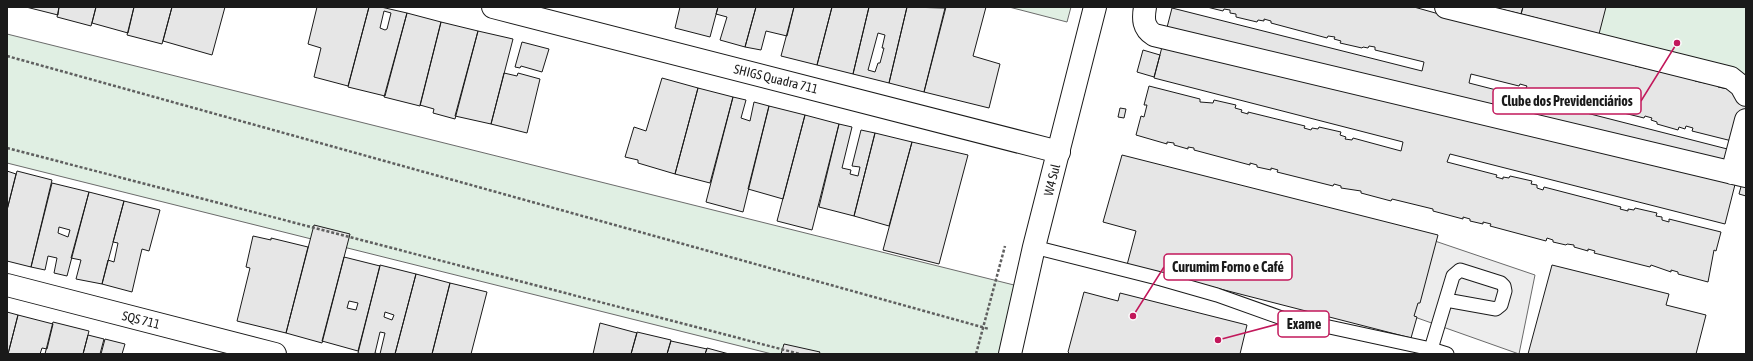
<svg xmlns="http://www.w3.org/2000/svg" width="1753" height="361" viewBox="0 0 1753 361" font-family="'Asap Condensed',sans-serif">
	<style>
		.green { fill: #e0efe3; stroke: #6a6a6a }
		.parking { fill: #ededed; stroke: #6a6a6a }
		.building { fill: #e6e6e6; stroke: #1a1a1a; fill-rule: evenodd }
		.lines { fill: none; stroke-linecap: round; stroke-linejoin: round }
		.service-casing { stroke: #1a1a1a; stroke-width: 15 }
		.minor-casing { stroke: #1a1a1a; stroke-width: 24 }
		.secondary-casing { stroke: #1a1a1a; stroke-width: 24 }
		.path { stroke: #5f5f5f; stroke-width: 2.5; stroke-dasharray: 3 2; stroke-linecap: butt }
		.service { stroke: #fff; stroke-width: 13 }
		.minor { stroke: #fff; stroke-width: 22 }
		.secondary { stroke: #fff; stroke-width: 22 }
		.labels { text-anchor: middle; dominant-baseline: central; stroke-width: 3; stroke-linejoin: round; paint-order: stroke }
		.street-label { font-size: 13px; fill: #1a1a1a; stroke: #fff }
		.leader { fill: none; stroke: #c2185b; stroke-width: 1.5 }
		.callout-dot { fill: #c2185b; stroke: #fff; stroke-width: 1.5 }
		.callout { fill: #fff; stroke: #c2185b; stroke-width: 1.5 }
		.callout-label { font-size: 14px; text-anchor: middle; font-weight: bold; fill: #1a1a1a }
	</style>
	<rect width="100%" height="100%" fill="#fff"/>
	<!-- green -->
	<path class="green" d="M1009 7H1071L1067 22Z
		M1469 7H1746V79Z
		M7 34 1018 286 1000 354H772L7 163Z"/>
	<!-- parking -->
	<path class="parking" d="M1429 239 1535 275 1519 354 1409 315Z"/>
	<!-- building -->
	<path class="building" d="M26 7H59L58 15Z
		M59 7H96L91 26 57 17Z
		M96 7H134L128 33 92 23Z
		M134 7H172L162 44 127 35Z
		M172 7H225L212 55 163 41Z
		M317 7H369L348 86 314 77 321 48 308 44Z
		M369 7H381L407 13 385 96 348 87ZM384 11 391 13 387 29 385 30 380 28Z
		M680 7H718L710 37 675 28Z
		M718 7H756L745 47 720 40 727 17 716 14Z
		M756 7H794L787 36 766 31 761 50 745 47Z
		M794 7H832L817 65 781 56Z
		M832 7H869L853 74 817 65Z
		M869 7H907L889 83 853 74ZM878 33 885 35 882 48H884L880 63H878L875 72 868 70Z
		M907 7 945 8 924 92 889 83Z
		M946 7H986L973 56 1000 64 989 108 924 92Z
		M1207 7H1414L1439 14V16L1480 26 1614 58V60L1621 62V60L1635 63V66L1645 68V66L1695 79V81L1705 83 1706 81 1718 84V87L1728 89 1746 91V134L1744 144 1692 131 1693 128 1686 126 1685 129 1679 127 1678 130 1657 124V122L1651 120 1652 118 1645 116 1644 118 1567 99V96L1560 94V97L1554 95 1553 98 1532 92V90L1526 88 1527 86 1520 84 1519 86 1471 74 1469 83 1743 153 1725 224 1450 154 1447 162 1497 175 1496 177 1503 179V177L1509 178 1510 176 1532 181 1531 184 1537 185V188L1543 190 1544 187 1621 207 1620 209 1628 211V209L1634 210 1635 208 1657 213 1656 216 1662 217V220L1669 222V219L1721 232 1716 251 1714 250 1708 282 1678 274V272L1671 270V272L1651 265 1650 267 1594 253 1595 251 1588 249V251L1574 247V245L1567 244 1566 245 1553 242V240L1547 238 1546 241 1490 226 1491 224 1483 222V224L1470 221V219L1463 217V219L1433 211V209L1392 199 1391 201 1361 193V191L1341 188V186L1334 184 1333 186 1277 172 1278 170 1271 168V170L1257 167V165L1250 163V165L1194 150V148L1188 147V149L1174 145V143L1167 142V144L1136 135 1141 116 1144 117 1147 105H1144L1149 86 1200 99V102L1213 103 1214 100 1236 105 1235 108 1242 110 1241 112 1248 114V112L1305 126 1304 128 1311 130 1312 128 1318 129 1319 127 1341 132 1340 135 1346 137 1345 139 1352 140 1353 138 1401 151 1403 142 1154 78 1172 8 1422 71 1424 62 1375 50V47L1369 46 1368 48 1363 47 1362 48 1340 43 1341 41 1334 39 1335 37 1328 36 1327 38 1271 23V21L1264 19V21L1258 20 1257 22 1236 17V14L1230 13V10L1224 9 1223 11Z
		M1492 7H1523L1521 14Z
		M1523 7H1606L1599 34 1521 14Z
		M407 13 441 22 420 106 384 97Z
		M441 22 478 31 455 119 433 113 434 109 420 105Z
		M478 31 513 39 491 124 455 116Z
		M522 42 549 49 542 72 521 66 520 68 515 67Z
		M1143 50 1160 55 1154 77 1137 72Z
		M504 73 517 76 518 73 540 79 527 133 491 124Z
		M662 78 698 88 675 174 638 163V160L625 157 634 127 646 131Z
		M698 88 733 97 710 183 675 174Z
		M733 97 746 100 741 118 750 121 754 102 769 106 743 212 706 202Z
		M769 106 805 115 783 199 748 189Z
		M1120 108 1126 109 1124 118 1118 117Z
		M805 115 839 124 812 230 777 221Z
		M839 124 852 127 842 168 851 170 850 174 858 176 860 167 852 166 861 130 875 133 854 216 819 207Z
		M875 133 912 142 889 226 854 216Z
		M912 142 968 155 939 264 883 250Z
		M1122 155 1438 235 1420 303H1418L1414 316 1417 317 1411 338 1127 265 1136 231 1103 222Z
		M7 171 16 174 7 210Z
		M17 171 52 180 31 267 7 261V210Z
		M52 183 89 192 67 276 54 273 57 258 48 256 45 270 31 267ZM59 227 70 230 68 237 58 233Z
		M1742 183 1746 184V196L1739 194Z
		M89 192 124 201 102 284 76 279 81 260 71 258Z
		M124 201 160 210 149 251 142 249 132 292 102 284 108 260 114 262 118 243 113 242Z
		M314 225 350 234 322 343 286 333Z
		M253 236 271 240V238L308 247 286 333 237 321 250 268 246 267Z
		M344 257 380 266 358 351 322 341ZM349 301 358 303 356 310 347 308Z
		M380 265 416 274 395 354H380L385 333 380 332 375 353 379 354H362L358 353ZM385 312 394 315 392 320 384 317Z
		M1552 265 1669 294 1666 305 1706 315 1696 354H1528Z
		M416 274 450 283 432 354H395Z
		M450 283 487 292 471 354H432Z
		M1084 292 1118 301 1120 293 1247 325 1240 354H1070L1068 352Z
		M7 312 18 315 8 354H7Z
		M18 315 53 324 47 349 42 348 40 354H8Z
		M53 322 89 331 83 354H45Z
		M600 323 637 333 631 354H593Z
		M637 332 671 340 667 354H631Z
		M88 335 104 339 100 354H83Z
		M105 339 125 344 122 354H101Z
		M671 341 707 349 705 354H667Z
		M784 344 820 352 819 354H781Z
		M707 348 729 354H705Z"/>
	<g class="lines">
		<!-- service casing -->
		<g class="service-casing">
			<path id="service" d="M1034 247 1161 279 1217 295 1293 322 1320 325 1431 349 1453 276 1460 270 1501 283 1504 286 1505 291 1501 305 1496 309 1446 300
				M1431 349 1447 354"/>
		</g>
		<!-- minor casing -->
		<g class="minor-casing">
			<path id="minor" d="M493 7 1059 152
				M1145 7C1143 19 1143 28 1154 35L1746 176
				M1446 7 1731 78 1741 86 1746 95
				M1732 173 1746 120
				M7 285 275 354"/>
		</g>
		<!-- secondary casing -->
		<g class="secondary-casing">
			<path id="secondary" d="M1010 354 1034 247 1095 7"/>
		</g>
		<!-- path -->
		<path class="path" d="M7 56 989 329
			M7 148 800 354
			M976 354 1005 246"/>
		<!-- service -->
		<use href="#service" class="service"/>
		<!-- minor -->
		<use href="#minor" class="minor"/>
		<!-- secondary -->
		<use href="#secondary" class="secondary"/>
	</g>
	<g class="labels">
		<!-- street labels -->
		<g class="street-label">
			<text transform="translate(776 79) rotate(14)">SHIGS Quadra 711</text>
			<text transform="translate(1052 180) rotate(-76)">W4 Sul</text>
			<text transform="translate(141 320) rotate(14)">SQS 711</text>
		</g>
	</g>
	<!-- callouts -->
	<path class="leader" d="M1677 43L1641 101M1133 316L1164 267M1218 340L1278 324"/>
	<g class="callout-dot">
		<circle cx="1677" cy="43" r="4"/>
		<circle cx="1133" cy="316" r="4"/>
		<circle cx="1218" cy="340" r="4"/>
	</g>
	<g class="callout">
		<rect x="1493" y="88" width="148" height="26" rx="4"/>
		<rect x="1164" y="254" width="128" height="26" rx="4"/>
		<rect x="1278" y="311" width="51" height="26" rx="4"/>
	</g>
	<g class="callout-label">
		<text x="1567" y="106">Clube dos Previdenciários</text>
		<text x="1228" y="272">Curumim Forno e Café</text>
		<text x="1304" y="329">Exame</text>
	</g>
	<!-- border -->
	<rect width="1753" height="361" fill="none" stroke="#1a1a1a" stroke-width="16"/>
</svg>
